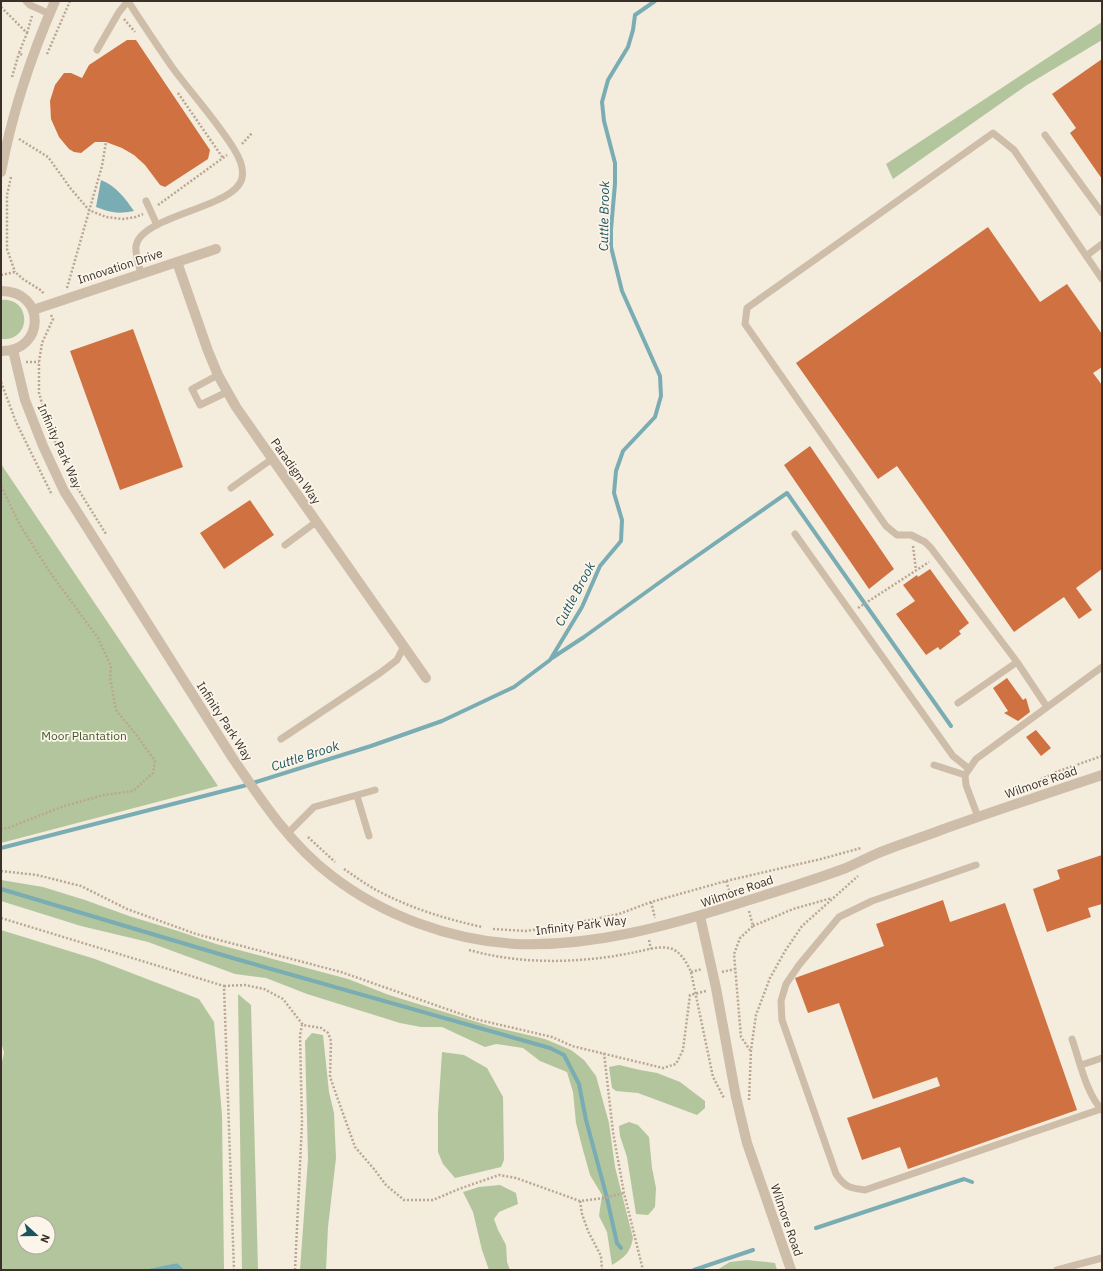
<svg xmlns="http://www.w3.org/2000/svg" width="1103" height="1271" viewBox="0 0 1103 1271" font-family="'IBM Plex Sans',sans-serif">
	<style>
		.green { fill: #b3c59c; fill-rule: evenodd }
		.water { fill: #7aacb4 }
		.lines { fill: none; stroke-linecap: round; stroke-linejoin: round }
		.stream { stroke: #7aacb4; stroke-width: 4 }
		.building { fill: #cf7141 }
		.path { stroke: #baa792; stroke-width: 2.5; stroke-dasharray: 2 2; stroke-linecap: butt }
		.service { stroke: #cebda8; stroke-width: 7 }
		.minor { stroke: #cebda8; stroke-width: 10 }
		.tertiary { stroke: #cebda8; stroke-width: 10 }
		.labels { text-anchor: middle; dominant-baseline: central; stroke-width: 3.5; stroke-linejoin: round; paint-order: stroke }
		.street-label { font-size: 12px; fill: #3a3029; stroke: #fbf5ea }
		.park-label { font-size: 12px; fill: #445a2a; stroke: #fbf5ea }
		.water-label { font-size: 13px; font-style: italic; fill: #1b545f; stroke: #fbf5ea }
	</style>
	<rect width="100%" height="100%" fill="#f4ecdd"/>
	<!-- green -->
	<path class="green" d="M1102 22V40L1027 85 893 179 886 164Z
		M1 300C32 297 32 342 1 339Z
		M1 464 218 786 1 843Z
		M1 880 43 887 85 900 129 916 178 931 216 944 348 979 389 995 490 1026 545 1039 571 1050 584 1060 596 1076 609 1123 615 1167 633 1238C630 1253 625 1257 612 1265L607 1232 599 1216 602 1195 590 1175 583 1150 576 1123 573 1092 567 1072 540 1061 523 1048 496 1044 485 1047 442 1027H421L400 1023 307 994 266 978 235 974 148 942 81 926 1 901Z
		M1 930 95 959 199 999 214 1022 222 1115 224 1270H185L177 1263 149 1270H1V1066L4 1053 1 1041ZM24 1223H48V1247H24Z
		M238 994 251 1005 258 1270H242Z
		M312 1033 323 1035 329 1092 334 1113 336 1158 328 1227 326 1270H300L308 1159 305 1041Z
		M442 1052 464 1055 487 1068 503 1097 504 1160 501 1167 455 1178 443 1164 438 1152V1113Z
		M619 1065 640 1070 657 1073 680 1082 705 1101V1108L697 1115 638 1093 616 1091 612 1088 609 1067Z
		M629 1122 638 1125 649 1137 652 1168 656 1188 655 1207 648 1215 636 1214 627 1157 620 1136 619 1126Z
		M500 1185 516 1193 518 1204 499 1212 494 1219 498 1230 506 1245 507 1262 510 1270H489L482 1250 473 1212 463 1192 479 1187Z
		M747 1260 775 1263 777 1270H717L730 1262Z"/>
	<!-- water -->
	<path class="water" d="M101 180C116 186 125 198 134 211 117 214 112 213 96 207Z
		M177 1263 185 1270H149V1269Z"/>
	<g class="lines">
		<!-- stream -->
		<path class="stream" d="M552 658 584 637 674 572 787 493 951 726
			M1 848 243 786 371 746 442 721 514 687 550 660 582 607 600 566 621 541 622 520 614 493 616 471 623 451 655 417 661 396 660 376 622 291 611 247V229L615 184V163L604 121 602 102 608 80 628 47 633 30 635 15 655 1
			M1 889 236 959 550 1048 564 1055 579 1084 586 1120 606 1194 617 1243 621 1248
			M816 1228 964 1179 972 1182
			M694 1270 753 1250"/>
	</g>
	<!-- building -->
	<path class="building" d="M127 40H136L210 150 208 159 165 187 160 185 145 165 134 155 122 148 106 142H95L81 153 74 152 69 149 59 137 51 119 50 101 55 85 64 73H71L82 78 89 65Z
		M1102 59V179L1070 133 1076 128 1052 94Z
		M988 227 1040 302 1067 284 1102 334V367L1093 373 1102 385V569L1076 588 1092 610 1079 619 1064 597 1014 632 897 466 878 479 796 363Z
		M133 329 183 467 120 490 70 351Z
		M810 446 894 569 869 589 784 465Z
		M250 500 274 535 224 569 200 533Z
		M930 569 969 623 959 631 961 634 940 650 938 647 926 655 896 614 915 601 903 585 917 575 918 577Z
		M1007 678 1023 700 1026 698 1030 712 1018 721 1004 713 1008 711 993 688Z
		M1036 730 1051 748 1041 756 1026 737Z
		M1102 855V904L1088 908 1091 917 1047 932 1033 889 1060 879 1057 870Z
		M943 900 950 922 1005 903 1077 1110 908 1169 900 1147 862 1160 847 1118 940 1086 937 1077 873 1099 839 1003 808 1013 795 978 884 946 876 924Z"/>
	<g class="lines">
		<!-- path -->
		<path class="path" d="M1 7 27 33 19 53 22 55
			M124 19 135 32
			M27 33 32 16
			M47 54 70 1
			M12 77 19 53
			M178 93 223 158
			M19 139 48 157 71 189 89 210 106 217 123 219 136 217 143 214
			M242 144 252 133
			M11 177 7 195V249L15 272
			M158 205 227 155
			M1 275 15 272 23 279 42 291 44 295
			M67 288 102 166 106 142
			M51 315 53 319 42 343 39 362V393L49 427 58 449
			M26 362H39
			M1 382 16 422 52 495
			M73 481 106 534
			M1 486 20 525 49 571 98 638 111 666 110 677 116 710 138 737 155 761 153 773 133 791 104 795 64 806 8 828 1 829
			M913 546 916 570
			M858 608 929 562
			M1019 790 1056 772 1102 756
			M308 837 335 862
			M344 869C356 877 368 886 380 892 413 909 446 919 482 927
			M1 871 37 875 81 886 127 909 196 934 341 972 475 1019 552 1037 572 1046 663 1068 676 1064 683 1050 690 995 706 991
			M726 881 731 896
			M651 902 655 918
			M749 911 753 926 740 938 734 954 741 1037 750 1050
			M1 918 224 986 234 1270
			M753 926 793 909 832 898
			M493 929 525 931 556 927 619 914 651 902 726 881 821 859 861 848
			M649 940 651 949
			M469 950C508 961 550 963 590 959 605 958 621 955 636 952 646 950 658 946 669 948 680 950 687 963 691 972L713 1077 724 1098
			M691 972 702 969
			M722 972 735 969
			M224 986 245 985 264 989 283 999 303 1025 321 1028 328 1033 331 1041 330 1077 355 1147 374 1169 386 1185 404 1200H433L459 1189 499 1175 516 1178 580 1201 604 1198 624 1193
			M604 1053 613 1132 624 1193 643 1270
			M749 1100 751 1050 756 1015 770 978 785 951 802 926 858 876
			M580 1201 582 1214 588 1231 601 1256 602 1270
			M295 1270 302 1123 300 1035 302 1025"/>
		<!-- service -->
		<path class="service" d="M26 1 30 5 50 14
			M97 50 119 12 128 1C142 23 157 45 172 67 192 94 216 120 234 149 239 157 244 169 242 178 236 208 141 215 136 246 135 255 139 265 141 273
			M1045 135 1102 213
			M146 201 157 225
			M1086 256 1102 244
			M218 375 192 389 200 405 227 392
			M231 488 272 459
			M795 534 953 756 968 768
			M285 545 316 522
			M958 703 1017 662
			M1047 707 1017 662 931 548 925 542 911 535H897L886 526 745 324 747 308 993 133 1014 150 1102 279
			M281 739 380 673 397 660 404 646
			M934 765 965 775 966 785 978 817
			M965 775 976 759 1102 667
			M357 796 369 836
			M287 834 314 807 375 790
			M976 865 872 901 839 917 799 965 786 984 781 1001 782 1020 836 1174C845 1187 849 1188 865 1190L1101 1109
			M1072 1039C1080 1062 1086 1093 1102 1110
			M1081 1065 1102 1058
			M1057 1270 1102 1258"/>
		<!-- minor -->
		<path class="minor" d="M1 172C12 113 31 56 55 1
			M177 262 208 351 218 375 236 407 426 678
			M33 310 216 249"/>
		<!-- tertiary -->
		<path class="tertiary" d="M1 291C47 291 45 352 1 351
			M13 350 25 400 43 446 64 491 232 757C261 800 290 844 332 876 384 916 450 940 516 944 592 947 668 926 740 903 775 892 811 881 846 868 860 862 872 855 886 850 904 843 923 837 941 830 994 811 1048 793 1102 775
			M700 916 716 988 736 1097 747 1143 791 1270"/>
	</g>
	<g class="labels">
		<!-- street labels -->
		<g class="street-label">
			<text transform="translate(120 266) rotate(-18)">Innovation Drive</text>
			<text transform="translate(60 446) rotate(66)">Infinity Park Way</text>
			<text transform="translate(296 471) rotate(55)">Paradigm Way</text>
			<text transform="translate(225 721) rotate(57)">Infinity Park Way</text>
			<text transform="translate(1041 782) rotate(-19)">Wilmore Road</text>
			<text transform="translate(737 891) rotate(-19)">Wilmore Road</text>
			<text transform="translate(581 925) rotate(-7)">Infinity Park Way</text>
			<text transform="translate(787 1220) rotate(71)">Wilmore Road</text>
		</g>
		<!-- park labels -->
		<g class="park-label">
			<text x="84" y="735">Moor Plantation</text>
		</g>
		<!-- water labels -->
		<g class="water-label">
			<text transform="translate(604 216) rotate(-89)">Cuttle Brook</text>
			<text transform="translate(575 594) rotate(-62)">Cuttle Brook</text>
			<text transform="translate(305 756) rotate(-18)">Cuttle Brook</text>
		</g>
	</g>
	<!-- border -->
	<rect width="1103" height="1271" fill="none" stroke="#3a3029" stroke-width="4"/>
	<!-- north arrow -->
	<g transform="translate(36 1235) rotate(111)"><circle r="19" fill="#fbf5ea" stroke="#aea69d"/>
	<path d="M0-3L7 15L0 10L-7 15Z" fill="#1b545f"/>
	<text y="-6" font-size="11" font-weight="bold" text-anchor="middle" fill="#3a3029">N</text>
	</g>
</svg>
